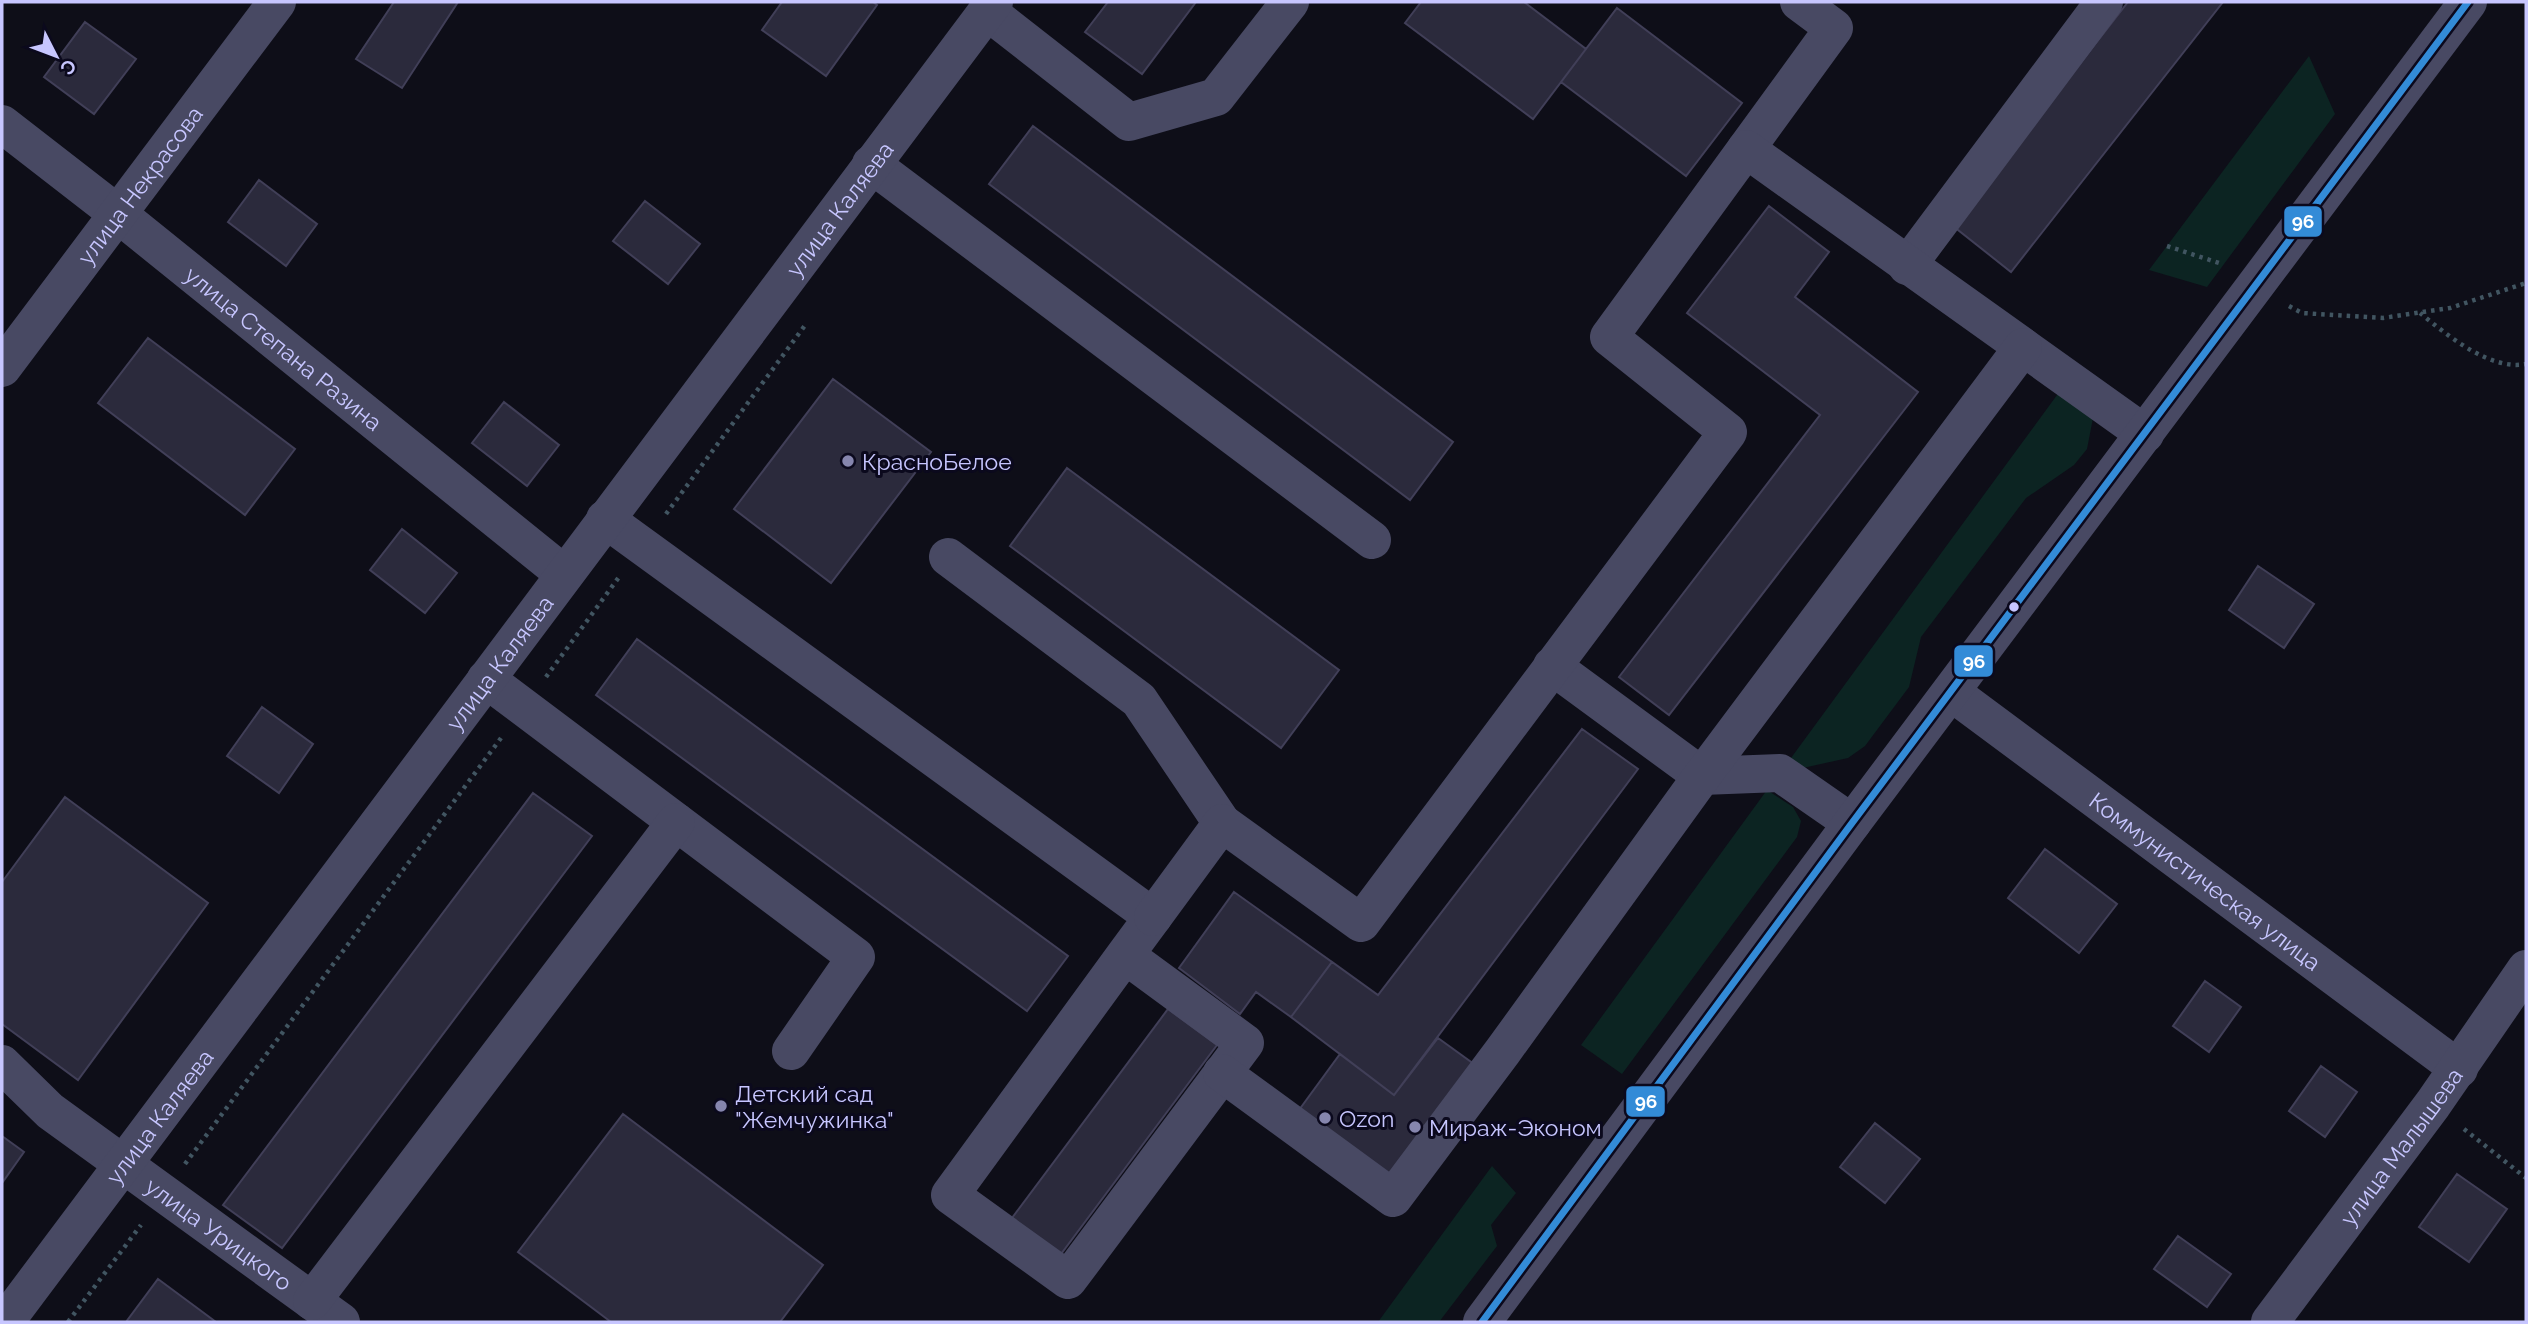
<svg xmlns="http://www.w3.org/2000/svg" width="2528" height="1324" viewBox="0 0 2528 1324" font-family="Raleway,sans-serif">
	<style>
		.green { fill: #0c2422 }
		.building { fill: #2b2a3c; stroke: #413f58; stroke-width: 2 }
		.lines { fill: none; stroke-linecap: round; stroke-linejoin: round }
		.path { stroke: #415561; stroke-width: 4.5; stroke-dasharray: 3.5 5; stroke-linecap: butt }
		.minor { stroke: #484963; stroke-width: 38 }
		.bus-1-casing { stroke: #0b091d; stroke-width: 12 }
		.bus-1 { stroke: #338bd7; stroke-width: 7 }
		.poi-dot { fill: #8686ae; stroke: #0b091d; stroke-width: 2.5 }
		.bus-dot { fill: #c7c6ff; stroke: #0b091d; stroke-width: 2.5 }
		.labels { text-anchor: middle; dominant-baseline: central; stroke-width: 6; stroke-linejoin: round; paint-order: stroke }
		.street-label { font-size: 23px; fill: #c7c6ff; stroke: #0b091d }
		.poi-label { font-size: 23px; fill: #c7c6ff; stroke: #0b091d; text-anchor: start }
		.line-badge { stroke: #0b091d; stroke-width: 2.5 }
		.badge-label { font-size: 19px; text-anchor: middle; font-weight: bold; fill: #fff }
	</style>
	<rect width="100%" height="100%" fill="#0e0e18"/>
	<!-- green -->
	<path class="green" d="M2309 56 2335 114 2207 287 2149 270Z
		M2068 380 2093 418 2087 449 2074 465 2026 498 1921 637 1909 687 1865 746 1848 758 1780 773Z
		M1767 790 1793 807 1801 821 1797 837 1622 1074 1581 1045Z
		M1492 1166 1516 1193 1491 1225 1497 1246 1439 1322H1378Z"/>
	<!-- building -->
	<path class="building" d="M394 2H458L402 88 356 59Z
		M782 2H873L877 5 826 76 762 30Z
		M1108 2H1196L1142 74 1085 32Z
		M1421 2H1524L1586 49 1533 119 1405 23Z
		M2128 2H2223L2011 272 1953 226Z
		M1617 8 1742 103 1686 176 1561 82Z
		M85 22 136 59 94 114 44 77Z
		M1033 126 1453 442 1410 500 989 184Z
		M259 180 317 224 286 266 228 222Z
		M645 201 700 244 668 284 613 241Z
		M1769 206 1829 252 1795 297 1918 392 1669 715 1619 677 1820 415 1687 313Z
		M148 338 295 449 245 515 98 403Z
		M833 379 931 452 831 583 734 509Z
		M504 402 559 445 527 486 472 443Z
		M1067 468 1339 670 1281 748 1010 546Z
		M402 529 457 573 425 613 370 570Z
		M2258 566 2314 604 2284 648 2229 610Z
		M637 639 1068 956 1027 1011 596 695Z
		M262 707 313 744 279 793 227 756Z
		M1582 729 1638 769 1394 1095 1291 1017 1332 962 1378 995Z
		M533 793 592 836 282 1248 223 1205Z
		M65 797 208 903 78 1080 2 1024V882Z
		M2045 849 2117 904 2079 953 2008 898Z
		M1234 892 1332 962 1291 1017 1256 992 1240 1014 1179 968Z
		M2205 981 2241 1007 2209 1052 2173 1026Z
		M1168 1009 1217 1045 1058 1258 1009 1222Z
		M1438 1038 1478 1067 1390 1178 1299 1110 1340 1054 1394 1095Z
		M2321 1066 2357 1092 2325 1137 2289 1111Z
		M623 1114 823 1265 780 1322H611L518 1252Z
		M1875 1123 1920 1159 1885 1203 1840 1167Z
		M2 1136 24 1152 2 1183Z
		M2457 1174 2507 1209 2469 1262 2419 1227Z
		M2178 1236 2231 1274 2207 1307 2154 1269Z
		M158 1279 216 1322H126Z"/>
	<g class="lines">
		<!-- path -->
		<path class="path" d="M2167 246 2222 264
			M2289 306 2302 313 2383 318 2450 308 2526 283
			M2420 313C2447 335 2490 371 2526 364
			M666 514 806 324
			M546 677 619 577
			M2464 1129 2526 1178
			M185 1164 501 738
			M68 1322 141 1225"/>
		<!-- minor -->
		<g class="minor">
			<path d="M987 11 1129 122 1216 97 1290 2"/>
			<path id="s1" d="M2 124 118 214 564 574"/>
			<path d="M1746 149 1834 28 1799 2"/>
			<path d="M871 164 1372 540"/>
			<path d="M1907 266 2104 2"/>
			<path id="s2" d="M2 368 277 2"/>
			<path d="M605 519 1153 917 1125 955 950 1195 1068 1280 1245 1043 1125 955"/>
			<path d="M948 557 1139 700 1222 823"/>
			<path d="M1552 666 1702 776 1780 773 1852 823"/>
			<path d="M486 679 856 957 791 1051"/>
			<path id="s3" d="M1951 692 2459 1069"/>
			<path d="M1153 917 1222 823 1361 923 1728 432 1609 337 1746 149 2145 434"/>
			<path id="s4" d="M2 1064 50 1111 341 1322"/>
			<path d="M1222 1073 1393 1198 1503 1051 1702 776 2023 347"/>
			<path d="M312 1301 676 822"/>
			<path id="s5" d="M5 1322 994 2"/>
			<path d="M1482 1322 1852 823 2468 2"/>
			<path id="s6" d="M2270 1322 2433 1104 2526 969"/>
		</g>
		<!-- bus-1 casing -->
		<g class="bus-1-casing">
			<path id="bus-1" d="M1482 1322 1852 823 2468 2"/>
		</g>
		<!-- bus-1 -->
		<use href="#bus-1" class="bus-1"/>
	</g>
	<!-- markers -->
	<g class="poi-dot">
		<circle cx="848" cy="461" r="7"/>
		<circle cx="721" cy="1106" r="7"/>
		<circle cx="1325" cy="1118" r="7"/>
		<circle cx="1415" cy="1127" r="7"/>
	</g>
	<circle class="bus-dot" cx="2014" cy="607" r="6"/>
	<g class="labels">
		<!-- street labels -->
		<g class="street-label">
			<text stroke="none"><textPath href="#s2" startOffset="229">улица Некрасова</textPath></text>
			<text stroke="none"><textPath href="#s5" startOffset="1391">улица Каляева</textPath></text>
			<text stroke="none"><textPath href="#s1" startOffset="360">улица Степана Разина</textPath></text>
			<text stroke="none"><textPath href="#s5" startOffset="824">улица Каляева</textPath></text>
			<text stroke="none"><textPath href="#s3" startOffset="317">Коммунистическая улица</textPath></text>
			<text stroke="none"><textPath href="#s5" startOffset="257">улица Каляева</textPath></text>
			<text stroke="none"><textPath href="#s6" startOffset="219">улица Малышева</textPath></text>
			<text stroke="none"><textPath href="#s4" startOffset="276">улица Урицкого</textPath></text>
		</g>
		<!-- poi labels -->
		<g class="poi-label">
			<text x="862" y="461">КрасноБелое</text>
			<text x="735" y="1093">Детский сад<tspan x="735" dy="26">"Жемчужинка"</tspan></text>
			<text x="1339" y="1118">Ozon</text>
			<text x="1429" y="1127">Мираж-Эконом</text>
		</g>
	</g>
	<g class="line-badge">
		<rect x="2283" y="205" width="40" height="33" rx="7" fill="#338bd7"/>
		<rect x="1953" y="644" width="41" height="34" rx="7" fill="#338bd7"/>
		<rect x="1625" y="1085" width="41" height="33" rx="7" fill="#338bd7"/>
	</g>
	<g class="badge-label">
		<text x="2303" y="228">96</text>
		<text x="1974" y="668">96</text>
		<text x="1646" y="1108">96</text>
	</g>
	<!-- border -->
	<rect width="2528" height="1324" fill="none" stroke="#c7c6ff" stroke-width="7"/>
	<!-- north arrow -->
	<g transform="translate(56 56) rotate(132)" stroke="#0b091d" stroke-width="5" paint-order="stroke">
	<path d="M0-5L12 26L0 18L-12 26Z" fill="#c7c6ff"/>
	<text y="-10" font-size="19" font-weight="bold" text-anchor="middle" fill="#c7c6ff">С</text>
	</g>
</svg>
